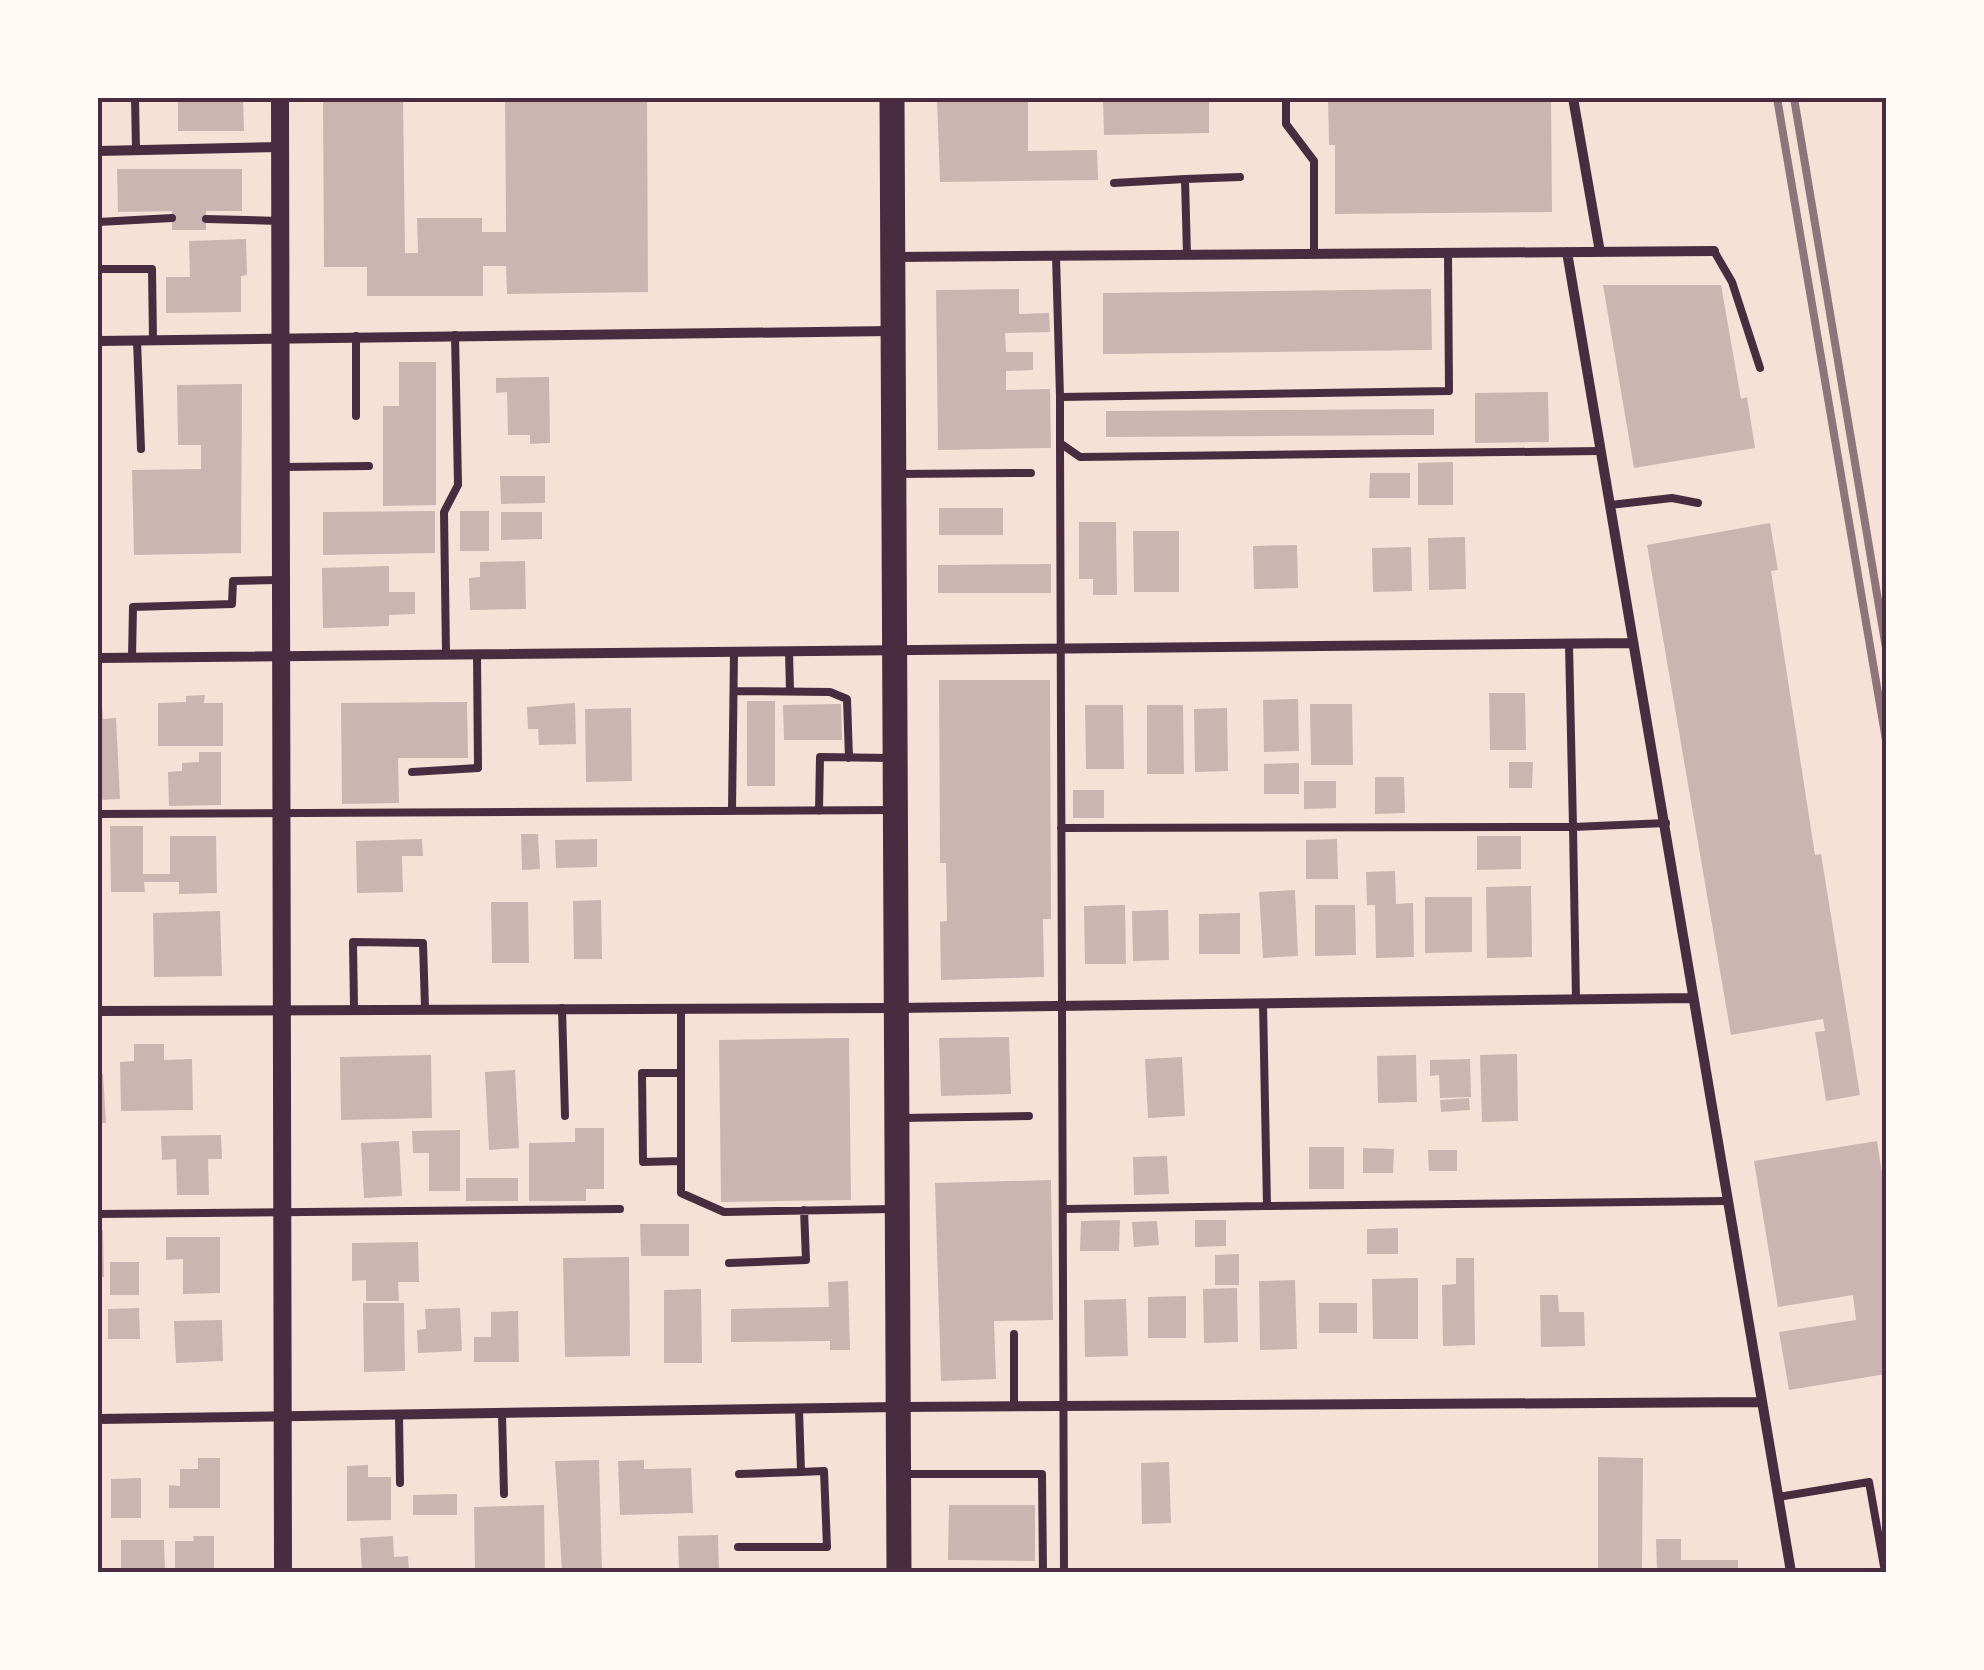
<svg xmlns="http://www.w3.org/2000/svg" width="1984" height="1670" viewBox="0 0 1984 1670" font-family="Montserrat,sans-serif">
	<style>
		.building { fill: #ccb4b1 }
		.lines { fill: none; stroke-linecap: round; stroke-linejoin: round }
		.service { stroke: #4a2c40; stroke-width: 8 }
		.minor { stroke: #4a2c40; stroke-width: 10 }
		.tertiary { stroke: #4a2c40; stroke-width: 18 }
		.primary { stroke: #4a2c40; stroke-width: 25 }
		.rail { stroke: #8f747c; stroke-width: 8 }
		.neatline { fill: none; stroke: #4a2c40; stroke-width: 4 }
	</style>
	<rect width="100%" height="100%" fill="#f7e1d7"/>
	<!-- building -->
	<path class="building" d="M178 98H243L244 131H178Z
		M323 98H403L405 253H418L417 218H482V232H506L505 98H647L648 292 507 294 506 266H483V296H367V267H324Z
		M937 98H1028V151L1097 150 1098 180 940 182Z
		M1103 98H1209V133L1104 135Z
		M1328 98H1551L1552 212 1335 214V145H1329Z
		M117 169H242V211H206V230H172V211L118 212Z
		M246 239 247 275 241 276V312L166 313V277H190L189 241Z
		M1603 285H1721L1741 399 1747 397 1755 448 1634 468Z
		M1019 289V314L1049 313 1050 332 1005 333 1006 352H1033V370L1006 371V390L1050 389 1051 448 938 450 936 290Z
		M1431 289 1432 350 1103 354V293Z
		M399 362H436V505L383 506V406H399Z
		M549 377 550 443 530 444V435H508L507 392 496 393V378Z
		M242 384 241 553 134 555 132 470 201 469V445H178L177 385Z
		M1548 392 1549 442 1475 443V393Z
		M1434 409V435L1106 437V411Z
		M1453 462V505H1418V463Z
		M1370 473H1410V498H1369Z
		M500 476H545V503L501 504Z
		M939 508H1003V535H939Z
		M435 511V553L323 555V512Z
		M460 511H489V551H460Z
		M501 512H542V539L501 540Z
		M1079 522H1116L1117 595H1093V579H1079Z
		M1770 523 1778 570 1771 571 1815 855 1821 854 1860 1095 1826 1101 1815 1032 1825 1031 1823 1019 1731 1035 1647 545Z
		M1133 531H1179V592H1134Z
		M1465 537 1466 589 1429 590 1428 538Z
		M1297 545 1298 588 1254 589 1253 546Z
		M1411 547 1412 591 1373 592 1372 548Z
		M525 561 526 609 470 610 469 578 480 577V562Z
		M1051 564V593H938V565Z
		M389 566V592H415V614L389 615V626L323 628 322 568Z
		M939 680H1050L1051 919H1043L1044 977 941 980 940 922 947 921 946 863H940Z
		M1489 693H1525L1526 750H1490Z
		M205 695 204 703H223V746H158V703L186 702V696Z
		M1298 699 1299 751 1264 752 1263 700Z
		M747 701H775V786H747Z
		M467 702 468 758H398L399 803 342 804 341 703Z
		M575 703 576 744 539 745 538 729H528L527 707Z
		M841 704 842 740H784L783 705Z
		M1310 704H1352L1353 765H1311Z
		M1085 705H1123L1124 769H1086Z
		M1147 705H1183L1184 774H1147Z
		M98 707H102L103 719 116 718 120 799 98 800Z
		M631 708 632 781 586 782 585 709Z
		M1227 708 1228 771 1195 772 1194 709Z
		M199 752H221V805L169 806 168 772 182 771V763L199 762Z
		M1509 762H1533L1532 788H1509Z
		M1299 763V794H1264V764Z
		M1375 777H1404L1405 813 1375 814Z
		M1304 781H1336V808L1304 809Z
		M1073 790H1104V818H1073Z
		M110 826H143V874H170V836H216L217 893 179 894V882H144L145 892H111Z
		M521 834H538L540 869 522 870Z
		M1477 836H1521V869L1477 870Z
		M422 839 423 856H402L403 892 357 893 356 841Z
		M597 839V867L556 868 555 840Z
		M1337 839 1338 879H1306V840Z
		M1395 871 1396 904 1413 903 1414 957 1376 958 1375 905H1367L1366 872Z
		M1531 886 1532 957 1487 958 1486 887Z
		M1295 890 1298 956 1263 958 1259 892Z
		M1425 897H1472V952L1425 953Z
		M601 900 602 959H574L573 901Z
		M491 902H528L529 963H492Z
		M1125 905 1126 964H1085L1084 906Z
		M1315 905H1355L1356 955 1315 956Z
		M1168 910 1169 960 1133 961 1132 911Z
		M220 911 222 976 154 977 153 913Z
		M1240 913V954H1199V914Z
		M98 922H101V962H98Z
		M1009 1037 1011 1094 941 1096 939 1038Z
		M849 1038 851 1200 721 1202 719 1040Z
		M134 1044H164V1060L192 1059 193 1110 121 1111 120 1062 134 1061Z
		M1517 1054 1518 1121 1482 1122 1480 1055Z
		M431 1055 432 1118 341 1120 340 1057Z
		M1416 1055 1417 1102 1378 1103 1377 1056Z
		M1182 1057 1185 1116 1148 1118 1145 1059Z
		M1470 1059 1471 1097 1440 1098 1439 1075 1430 1076V1060Z
		M515 1070 519 1148 489 1150 485 1072Z
		M98 1074H103L106 1123H98Z
		M1469 1098 1470 1110 1441 1112 1440 1100Z
		M575 1128H604V1189H586V1201H529V1143L575 1142Z
		M460 1130V1191H429V1153H413L412 1131Z
		M221 1135 222 1159H208L209 1195H177L176 1159 162 1160 161 1136Z
		M399 1141 402 1196 364 1198 361 1143Z
		M1877 1141 1886 1198V1374L1789 1390 1779 1332 1856 1320 1853 1295 1778 1307 1754 1161Z
		M1309 1147H1344V1189H1309Z
		M1363 1148 1394 1149 1393 1173H1363Z
		M1428 1150H1457V1171H1429Z
		M1167 1156 1169 1194 1134 1195 1133 1157Z
		M98 1157H101L102 1199H98Z
		M466 1178H518V1201H466Z
		M1051 1180 1053 1320 994 1321 996 1379 941 1381 935 1183Z
		M1120 1220 1119 1251H1080L1081 1221Z
		M1195 1220H1226V1246L1195 1247Z
		M1157 1221 1159 1245 1134 1247 1132 1222Z
		M640 1224H689V1256H641Z
		M1398 1228V1254H1367V1229Z
		M98 1230H103L104 1277H98Z
		M166 1237H220V1293L183 1294V1259L166 1260Z
		M418 1242 419 1282H398L399 1301H366V1280L352 1281V1243Z
		M1239 1254V1285H1215V1255Z
		M629 1257 630 1356 565 1357 563 1258Z
		M1456 1258H1474L1475 1345 1443 1346 1442 1285 1456 1284Z
		M110 1262H139V1295H110Z
		M1418 1278V1339H1373L1372 1279Z
		M1295 1280 1297 1349 1260 1350 1259 1281Z
		M848 1281 850 1350H830V1341L731 1342V1309L829 1307 828 1282Z
		M1237 1288 1238 1342 1204 1343 1203 1289Z
		M701 1289 702 1363H664V1290Z
		M1540 1295H1558L1559 1312H1584L1585 1346 1541 1347Z
		M1186 1296V1338H1148V1297Z
		M1126 1299 1128 1356 1085 1357 1084 1300Z
		M363 1303H404L405 1371 364 1372Z
		M1319 1303H1357V1333H1319Z
		M139 1308 140 1339H108V1309Z
		M460 1308 462 1351 418 1353 417 1330 426 1329 425 1309Z
		M518 1311 519 1362H474V1337H491V1312Z
		M222 1320 223 1361 176 1363 174 1321Z
		M1598 1457 1643 1458 1642 1569H1598Z
		M198 1458H220V1508H169V1485L180 1486V1469H198Z
		M599 1460 602 1572 562 1571 555 1461Z
		M644 1460V1469L691 1468 693 1513 620 1515 618 1461Z
		M1169 1462 1171 1523 1142 1524 1141 1463Z
		M368 1465V1477H391V1520L347 1521V1466Z
		M141 1478V1518H111V1479Z
		M457 1494V1515H413V1495Z
		M544 1505 545 1572H475L474 1507Z
		M949 1505H1035V1561L948 1560Z
		M718 1535 719 1572H679L678 1536Z
		M193 1536H214V1572H175V1541H194Z
		M393 1536 394 1557 408 1556 409 1572H362L360 1538Z
		M1656 1539H1681V1560H1738V1572H1657Z
		M121 1540H164L165 1572H121Z"/>
	<g class="lines">
		<!-- service -->
		<path class="service" d="M135 98 136 150
			M1286 98V124L1314 161V254
			M1114 183 1185 179
			M206 219 280 221
			M98 222 172 218
			M1714 251 1732 282 1760 368
			M1187 255 1185 179 1240 177
			M1056 256 1060 397 1449 391 1448 253
			M98 269H152L153 340
			M356 336V416
			M137 340 141 449
			M1060 397V443L1080 457 1601 451
			M1060 443 1064 1572
			M283 467 369 466
			M897 474 1031 473
			M1610 505 1672 498 1698 503
			M1569 644 1573 827 1666 823
			M789 651 790 691
			M446 654 444 512 458 485 455 335
			M132 658 133 607 232 604 233 581 278 580
			M734 691 830 692 847 699 849 758
			M412 772 478 768 477 654
			M732 811 734 652
			M819 811 820 757 891 758
			M98 814 893 810
			M1061 828 1573 827 1576 1000
			M1263 1003 1267 1206 1727 1201
			M354 1008 353 942 423 943 425 1008
			M562 1008 565 1116
			M681 1008V1193L724 1212 893 1209
			M681 1073H642L643 1162 681 1161
			M900 1118 1029 1116
			M1064 1209 1267 1206
			M98 1214 620 1209
			M729 1263 806 1260 804 1210
			M1014 1334V1406
			M502 1414 504 1494
			M399 1415 400 1483
			M739 1474 801 1472
			M904 1474H1042L1043 1572
			M1778 1497 1869 1482 1885 1572
			M738 1547H827L824 1471 801 1472 799 1409"/>
		<!-- minor -->
		<path class="minor" d="M1573 98 1600 252
			M98 151 280 147
			M1567 252 1791 1572
			M893 257 1714 251
			M98 341 891 331
			M98 658 1633 643
			M98 1011 894 1008 1693 998
			M98 1419 899 1407 1762 1402"/>
		<!-- tertiary -->
		<path class="tertiary" d="M280 98 283 1572"/>
		<!-- primary -->
		<path class="primary" d="M892 98 899 1572"/>
		<!-- rail -->
		<path class="rail" d="M1777 98 1886 740
			M1794 98 1886 648"/>
	</g>
	<!-- border -->
	<rect width="1984" height="1670" fill="none" stroke="#fffaf5" stroke-width="200"/>
	<rect x="100" y="100" width="1784" height="1470" class="neatline"/>
</svg>
